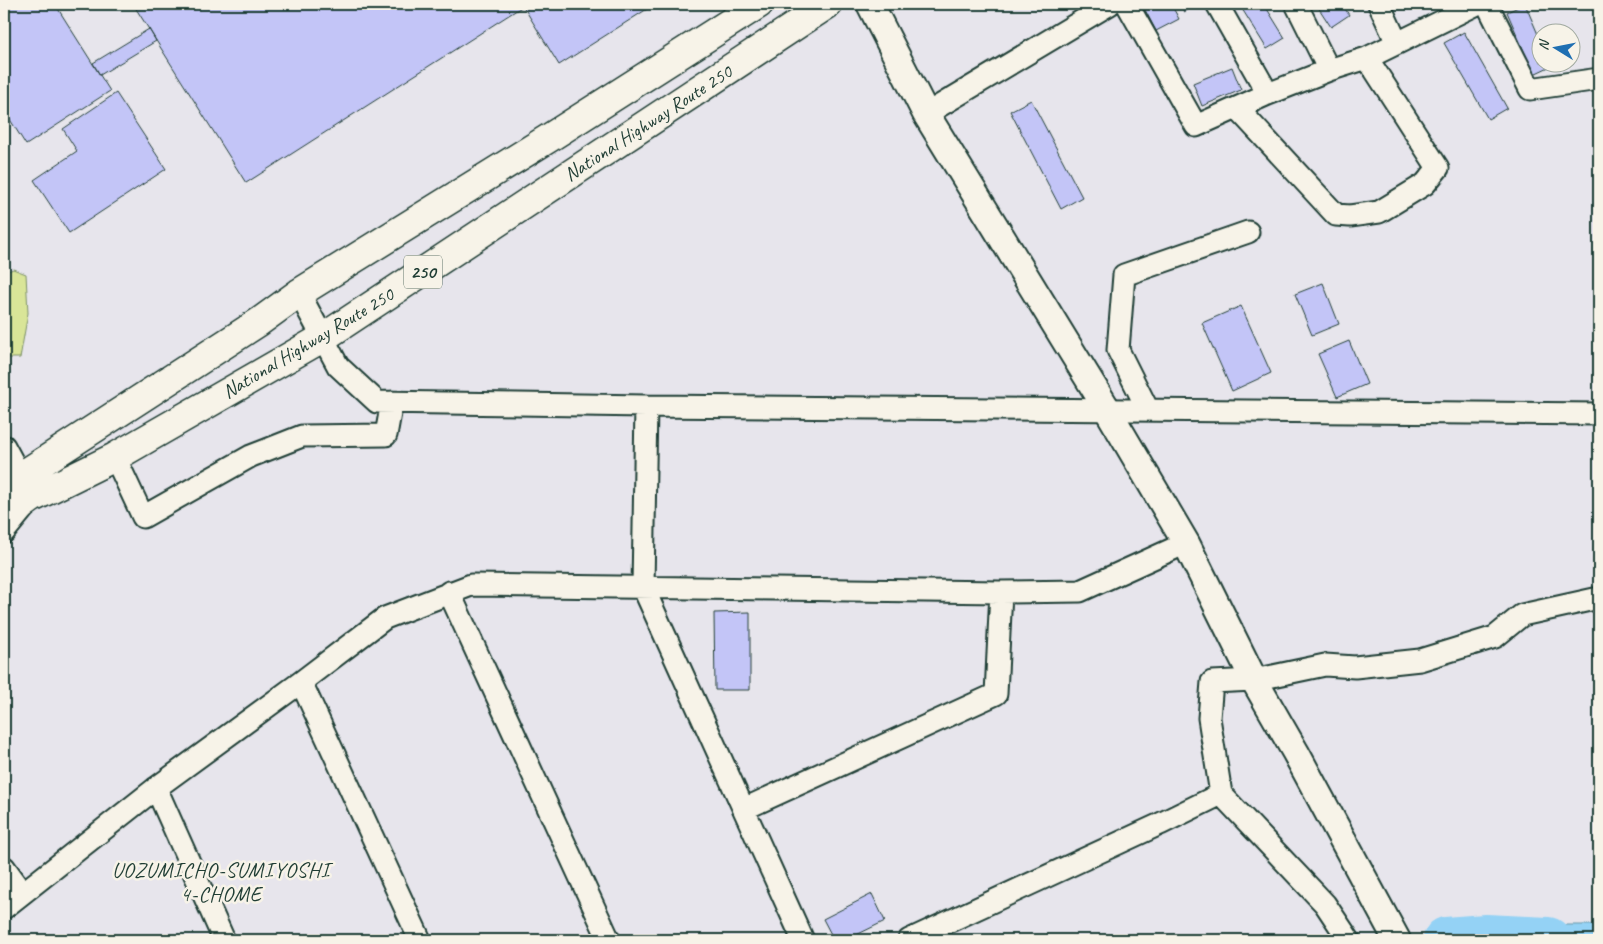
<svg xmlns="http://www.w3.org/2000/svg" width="1603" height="944" viewBox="0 0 1603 944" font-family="Caveat,sans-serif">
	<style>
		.green { fill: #d9e598; stroke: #7c9166 }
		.water { fill: #94d2f5; stroke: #6596a8 }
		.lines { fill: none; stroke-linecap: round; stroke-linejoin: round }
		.river { stroke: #94d2f5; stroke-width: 46 }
		.building { fill: #c3c5f7; stroke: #1f3d34 }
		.minor-casing { stroke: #1f3d34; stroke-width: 25 }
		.tertiary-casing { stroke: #1f3d34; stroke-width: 30 }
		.trunk-casing { stroke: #1f3d34; stroke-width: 31 }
		.minor { stroke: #f7f3e8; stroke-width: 21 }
		.tertiary { stroke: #f7f3e8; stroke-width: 26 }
		.trunk { stroke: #f7f3e8; stroke-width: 28 }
		.labels { text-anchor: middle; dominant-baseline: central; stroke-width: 5; stroke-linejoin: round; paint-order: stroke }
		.shield { fill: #f7f3e8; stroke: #60746a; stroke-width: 1 }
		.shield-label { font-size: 19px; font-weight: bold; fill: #1f3d34 }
		.street-label { font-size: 20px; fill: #1f3d34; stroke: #f7f3e8 }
		.neighbourhood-label { font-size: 21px; letter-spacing: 1px; fill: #1f3d34; stroke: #f7f3e8 }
	</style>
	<rect width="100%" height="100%" fill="#e7e5ec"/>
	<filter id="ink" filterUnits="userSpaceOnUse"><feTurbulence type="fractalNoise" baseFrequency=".02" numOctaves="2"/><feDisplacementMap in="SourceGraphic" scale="10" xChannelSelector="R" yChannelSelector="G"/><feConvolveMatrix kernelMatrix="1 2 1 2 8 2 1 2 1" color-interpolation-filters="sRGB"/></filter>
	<g filter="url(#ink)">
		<!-- green -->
		<path class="green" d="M13 269 26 274 28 313 20 358H4V273Z"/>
		<!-- water -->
		<path class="water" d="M1554 925H1599V940H1462L1506 930Z"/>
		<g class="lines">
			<!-- river -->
			<path class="river" d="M1446 940 1486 937 1548 940"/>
		</g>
		<!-- building -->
		<path class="building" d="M4 4H55L110 91 26 145 4 110Z
			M133 4H655L559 65 523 6 246 183Z
			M1142 4H1171L1179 19 1156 31Z
			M1180 4H1198L1184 12Z
			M1239 4H1264L1285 38 1267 49Z
			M1323 4H1342L1349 15 1331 27 1318 7Z
			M1525 4 1540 39V62H1551L1553 65 1534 74 1507 12Z
			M149 29 156 41 100 75 93 63Z
			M1464 32 1507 108 1488 119 1444 43Z
			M1232 67 1241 90 1202 106 1193 83Z
			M116 93 166 169 69 233 34 180 77 151 63 129Z
			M1031 100 1082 197 1061 209 1010 111Z
			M1323 283 1339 324 1312 335 1295 294Z
			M1241 306 1271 373 1232 391 1202 323Z
			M1349 341 1367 384 1337 397 1318 354Z
			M750 612V690H715L714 613Z
			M872 894 885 921 846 940H834L823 919Z"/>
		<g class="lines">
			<!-- minor casing -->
			<g class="minor-casing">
				<path id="minor" d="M1127 4 1196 126 1268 94 1329 70 1367 58 1477 4
					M1217 4 1268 94
					M1296 4 1329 70
					M1379 4 1397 43
					M1487 4 1530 89 1599 79
					M1237 108 1336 215 1350 216 1379 212 1425 184 1438 168 1367 58
					M926 114 1110 4
					M299 293 338 366 377 402 646 406 1599 414
					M646 406 643 587 803 940
					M1148 410 1118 350 1124 275 1248 232
					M4 446 32 498 4 532
					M115 457 143 517 251 456 302 436 386 435 392 402
					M449 592 609 940
					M301 682 420 940
					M156 788 224 940
					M744 809 996 694 1001 592
					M4 867 23 893
					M4 908 156 788 301 682 385 618 471 585 1001 592 1080 591 1186 543
					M909 940 1160 824 1221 794
					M1349 940 1325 904 1221 794 1209 718 1212 682 1254 680 1325 665 1355 667 1420 660 1495 637 1522 615 1599 598"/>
			</g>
			<!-- tertiary casing -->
			<g class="tertiary-casing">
				<path id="tertiary" d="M870 4 926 114 1107 409 1186 543 1254 680 1296 753 1397 940"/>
			</g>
			<!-- trunk casing -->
			<g class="trunk-casing">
				<path id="trunk" d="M4 487 259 322 299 293 549 138 759 4
					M4 518 32 498 115 457 324 337 828 4"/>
			</g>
			<!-- minor -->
			<use href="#minor" class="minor"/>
			<!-- tertiary -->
			<use href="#tertiary" class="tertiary"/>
			<!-- trunk -->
			<use href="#trunk" class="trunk"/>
		</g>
	</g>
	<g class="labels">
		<!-- shield labels -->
		<rect class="shield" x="404" y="255.5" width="38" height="33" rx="4"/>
		<g class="shield-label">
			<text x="423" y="272">250</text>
		</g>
		<!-- street labels -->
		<g class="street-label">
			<text transform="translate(648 123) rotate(-33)">National Highway Route 250</text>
			<text transform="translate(308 343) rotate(-31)">National Highway Route 250</text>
		</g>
		<!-- neighbourhood labels -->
		<g class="neighbourhood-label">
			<text x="221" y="870">UOZUMICHO-SUMIYOSHI<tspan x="221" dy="24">4-CHOME</tspan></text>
		</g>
	</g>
	<!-- margin -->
	<rect width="1603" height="944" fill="none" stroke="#f7f3e8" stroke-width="20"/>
	<rect x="10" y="10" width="1583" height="924" fill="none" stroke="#1f3d34" stroke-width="2" filter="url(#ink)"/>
	<!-- north arrow -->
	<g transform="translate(1556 48) rotate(280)"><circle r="24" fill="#f7f3e8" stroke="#a1aaa0"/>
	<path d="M0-4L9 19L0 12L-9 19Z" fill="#1f6fb2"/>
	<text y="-8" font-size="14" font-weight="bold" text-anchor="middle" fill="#1f3d34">N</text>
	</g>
</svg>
